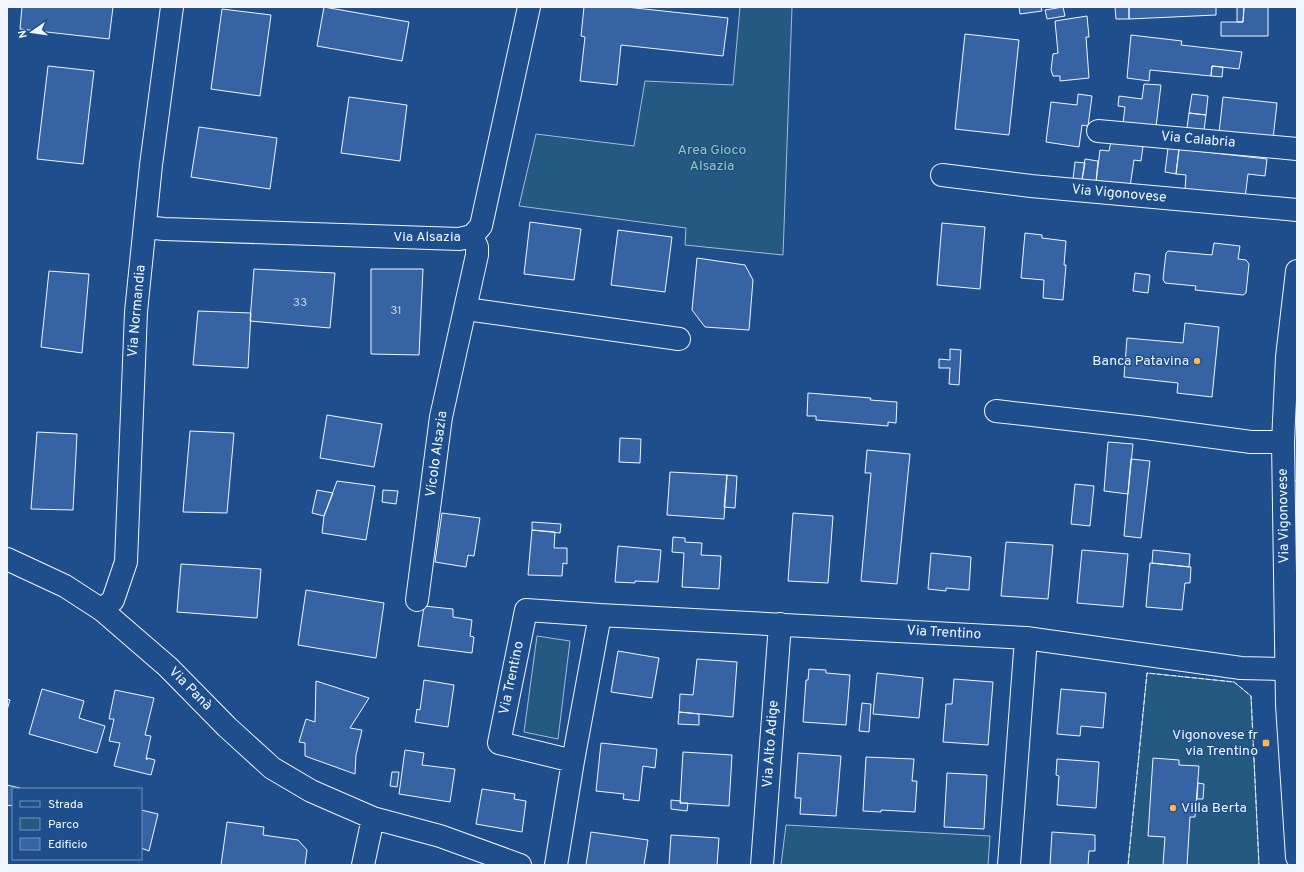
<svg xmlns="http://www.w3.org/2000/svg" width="1304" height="872" viewBox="0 0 1304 872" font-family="Overpass,sans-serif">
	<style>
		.green { fill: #245a82; stroke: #a8bbd7 }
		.building { fill: #3563a3; stroke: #f2f6ff }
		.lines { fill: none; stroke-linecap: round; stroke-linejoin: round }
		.minor-casing { stroke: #f2f6ff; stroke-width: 24 }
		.secondary-casing { stroke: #f2f6ff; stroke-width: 24 }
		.minor { stroke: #1f4e8c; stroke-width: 22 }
		.secondary { stroke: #1f4e8c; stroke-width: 22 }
		.fence { stroke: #f2f6ff; stroke-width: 1; stroke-dasharray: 5 2; stroke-linecap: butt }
		.poi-dot { fill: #ffb74d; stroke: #1f4e8c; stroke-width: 1.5 }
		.labels { text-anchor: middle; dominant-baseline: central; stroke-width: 3; stroke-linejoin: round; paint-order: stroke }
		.number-label { font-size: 12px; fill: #c3d1e8 }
		.street-label { font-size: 14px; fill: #f2f6ff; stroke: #1f4e8c }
		.park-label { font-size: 14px; fill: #97c8a6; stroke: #1f4e8c }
		.poi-label { font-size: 14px; fill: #f2f6ff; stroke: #1f4e8c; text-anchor: end }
	</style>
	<rect width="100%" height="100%" fill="#1f4e8c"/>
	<!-- green -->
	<path class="green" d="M740 7H792L783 255 685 245 686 228 519 206 536 134 634 146 645 81 733 85Z
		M537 636 570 641 558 739 524 732Z
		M1147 673 1234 682 1251 696 1259 865H1128Z
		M786 825 990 836 988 865H781Z"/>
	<!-- building -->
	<path class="building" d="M22 7H113L109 39 20 29Z
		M324 7 409 22 402 61 317 46Z
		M584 7H626L728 18 723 56 621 45 617 85 580 81 585 37 581 36Z
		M1019 7H1041L1042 11 1020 14Z
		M1063 7 1065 16 1047 19 1045 10Z
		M1115 7H1129V19H1116Z
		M1129 7H1216V15L1129 19Z
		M1237 7H1244L1243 22H1237Z
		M1244 7H1268V36H1221V22H1243Z
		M222 9 271 15 260 96 211 89Z
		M1087 16 1089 37H1086L1089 78 1060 81V76H1053L1051 70 1053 54 1058 53 1055 21Z
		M965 34 1019 40 1009 135 955 129Z
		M1131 35 1182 41 1181 45 1242 52 1239 69 1212 66 1211 76 1150 70 1149 81 1127 78Z
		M48 66 94 71 83 164 37 159Z
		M1212 66 1223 67 1222 77 1211 76Z
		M1144 84 1161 85 1156 127 1123 123 1125 107 1118 106 1119 96 1142 99Z
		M1078 94 1092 96 1088 126 1082 125 1079 147 1046 142 1051 102 1077 105Z
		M1192 94 1208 96 1206 115 1189 113Z
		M349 97 407 105 400 161 341 153Z
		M1223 97 1277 103 1273 139 1219 133Z
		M1189 113 1206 115 1204 130 1187 128Z
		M199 127 277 138 270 189 191 177Z
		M1111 141 1143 146 1141 161 1134 160 1130 187 1096 182 1100 150 1109 151Z
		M1168 148 1179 149 1176 174 1165 172Z
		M1179 149 1267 159 1265 176 1248 174 1245 198 1185 190 1186 175 1176 174Z
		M1085 159 1098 161 1096 182 1082 180Z
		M1075 162 1085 163 1082 180 1073 179Z
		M530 222 581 229 574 280 524 274Z
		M942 223 985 227 980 289 937 285Z
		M618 230 672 237 665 292 611 285Z
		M1025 233 1042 235V238L1066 241 1064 265H1066L1063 300 1043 298 1044 280 1021 278Z
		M1214 243 1240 246 1238 259 1246 260 1249 264 1246 293 1243 295 1195 290 1196 286 1165 283 1163 279 1166 253 1168 251 1212 255Z
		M697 258 745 265 753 280 749 330 705 327 692 310Z
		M254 269 335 273 330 328 250 321Z
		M371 269H423L419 355 371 354Z
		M49 271 89 274 82 353 41 347Z
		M1135 273 1150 275 1148 293 1133 291Z
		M198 311 251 313 248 368 193 365Z
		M1185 323 1219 327 1212 397 1177 393 1178 383 1124 377 1127 338 1183 343Z
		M950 349 961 350 959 385 949 384 950 368H939V359L950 360Z
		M1294 373H1297V481H1294Z
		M808 393 871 398 870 400 897 402 896 423 888 422V426L816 420V416H807Z
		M327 415 382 424 374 467 320 458Z
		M190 431 234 433 227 513 183 512Z
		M37 432 77 434 73 510 31 509Z
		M620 438 641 439 640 463 619 462Z
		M1108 442 1133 444 1128 494 1104 491Z
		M867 450 910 454 897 584 861 581 871 473H865Z
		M1131 459 1150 461 1141 538 1124 536Z
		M670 472 727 475 724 519 667 515Z
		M727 475 737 476 735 508 724 507Z
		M337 481 375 486 366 540 322 533 324 516Z
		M1075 484 1094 486 1090 526 1071 524Z
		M317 490 333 493 324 516 312 513Z
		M383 490 398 491 396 504 382 502Z
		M442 513 480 518 474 556 468 555 466 567 435 562Z
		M793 513 833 516 828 583 788 581Z
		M532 522 561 524 560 533 532 530Z
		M1295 525H1297V563H1294Z
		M532 530 555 532 554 548H567V564L563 563 562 576 528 575Z
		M673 537 685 538V542L702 543 701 555 721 556 719 589 682 587 684 553 672 552Z
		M1006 542 1053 545 1048 599 1001 596Z
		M618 546 661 550 658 582 635 581V583L615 582Z
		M1082 550 1128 554 1123 607 1077 603Z
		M1153 550 1190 554 1189 567 1152 563Z
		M931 553 971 557 969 590 946 588V591L928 589Z
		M1150 563 1191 567 1190 583H1185L1182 610 1146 607Z
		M181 564 261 569 257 618 177 612Z
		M306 590 384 603 376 658 298 645Z
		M424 606 453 609V617L472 620 470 636 474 637 472 653 418 646Z
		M618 651 659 658 652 698 611 692Z
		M697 659 737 662 733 717 679 712 680 694 693 695Z
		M809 669 826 670V673L850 675 846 725 803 722 806 680H808Z
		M877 673 923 678 919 718 873 714Z
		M954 679 993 682 988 745 943 742 946 704H952Z
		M424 680 454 685 448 727 415 722 417 709 420 710Z
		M316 681 369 698 350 728 362 730 356 755 355 774 305 756V743L299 742 306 719 315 722Z
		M42 689 84 701 79 718 105 726 97 753 29 734Z
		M1061 689 1106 693 1103 728 1081 726 1080 736 1057 734Z
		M115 690 154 698 145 735 151 736 146 759 147 760V758L155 760 151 775 114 766 120 743 109 741 114 719H109Z
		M7 699 10 700 7 710Z
		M862 703 871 704 869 732 859 731Z
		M679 712 699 714V725L678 724Z
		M601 743 657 749 655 768 643 766 639 801 623 799 624 794 596 791Z
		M405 750 424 753 422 765 455 769 450 802 399 794Z
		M683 752 732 755 729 806 680 803Z
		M798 753 841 756 836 816 800 814 801 798H795Z
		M866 757 914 759 912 781H917L915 812 881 810V812L863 811Z
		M1153 758 1179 760V765L1199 766 1195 817H1190L1187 865H1163L1165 837 1148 836Z
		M1057 759 1099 762 1096 808 1057 805 1059 776 1056 775Z
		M392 772H399L397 787 390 786Z
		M947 773 987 775 984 829 944 827Z
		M1198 783 1204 784 1203 799H1197Z
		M7 785 20 788 13 789V806L7 805Z
		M482 789 515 794 514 799 526 801 522 832 476 824Z
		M671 800 681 801 680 803H688L687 811 671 809Z
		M141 810 158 814 149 851 141 848Z
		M227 822 264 827 263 835 298 840 307 850 305 865H221Z
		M591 832 648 840 644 865H586Z
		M1052 832 1095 835V851H1089L1088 865H1050Z
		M671 835 719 838 717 865H669Z"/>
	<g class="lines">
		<!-- minor casing -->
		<g class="minor-casing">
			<path id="minor" d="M1098 131 1297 149
				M942 175 1031 186 1297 210
				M145 227 164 229 459 239 472 236 481 226 529 7
				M466 309 679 339
				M996 411 1146 428 1251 442H1283
				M7 559 65 586 102 610 168 667 227 727 272 768 311 791 373 818 440 836 520 865
				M417 600 441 417 477 255V247L472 236
				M102 610 113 600 126 562 136 312 151 165 172 7
				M573 761 499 743 526 610 600 615
				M363 865 373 818
				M556 865 573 761 600 615 1026 638 1241 668 1286 669
				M762 865 780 624
				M1009 865 1026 638"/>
		</g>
		<!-- secondary casing -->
		<g class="secondary-casing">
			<path id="secondary" d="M1297 271 1287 357 1283 442 1287 705 1297 857"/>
		</g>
		<!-- minor -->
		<use href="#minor" class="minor"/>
		<!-- secondary -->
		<use href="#secondary" class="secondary"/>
		<!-- fence -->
		<path class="fence" d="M1128 865 1147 673 1234 682 1251 696 1259 865"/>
	</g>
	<!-- markers -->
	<g class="poi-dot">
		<circle cx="1197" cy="361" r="4"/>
		<rect x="1262" y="739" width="8" height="8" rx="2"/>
		<circle cx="1173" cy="808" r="4"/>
	</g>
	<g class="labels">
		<!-- number labels -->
		<g class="number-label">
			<text x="300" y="303">33</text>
			<text x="396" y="311">31</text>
		</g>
		<!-- street labels -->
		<g class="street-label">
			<text transform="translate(1198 140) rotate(5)">Via Calabria</text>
			<text transform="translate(1119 194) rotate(5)">Via Vigonovese</text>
			<text x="427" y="237">Via Alsazia</text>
			<text transform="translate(137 311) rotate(-85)">Via Normandia</text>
			<text transform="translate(437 454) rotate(-82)">Vicolo Alsazia</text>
			<text transform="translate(1284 516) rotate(-91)">Via Vigonovese</text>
			<text transform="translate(944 633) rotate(3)">Via Trentino</text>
			<text transform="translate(512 678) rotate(-78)">Via Trentino</text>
			<text transform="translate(190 689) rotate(45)">Via Panà</text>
			<text transform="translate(771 744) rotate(-86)">Via Alto Adige</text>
		</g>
		<!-- park labels -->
		<g class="park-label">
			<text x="712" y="150">Area Gioco<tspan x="712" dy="16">Alsazia</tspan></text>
		</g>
		<!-- poi labels -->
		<g class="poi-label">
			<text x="1189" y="361">Banca Patavina</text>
			<text x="1258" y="735">Vigonovese fr<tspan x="1258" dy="16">via Trentino</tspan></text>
			<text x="1181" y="808" text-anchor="start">Villa Berta</text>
		</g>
	</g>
	<!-- border -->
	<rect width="1304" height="872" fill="none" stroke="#f2f6ff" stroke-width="16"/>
	<!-- legend -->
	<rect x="12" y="788" width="130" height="72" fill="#1f4e8c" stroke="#7391ba"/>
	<rect x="20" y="801" width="20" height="6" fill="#1f4e8c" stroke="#7391ba"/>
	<text x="48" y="808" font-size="12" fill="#f2f6ff">Strada</text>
	<rect x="20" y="818" width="20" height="12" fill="#245a82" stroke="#7391ba"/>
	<text x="48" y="828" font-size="12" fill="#f2f6ff">Parco</text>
	<rect x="20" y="838" width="20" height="12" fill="#3563a3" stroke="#7391ba"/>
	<text x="48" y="848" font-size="12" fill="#f2f6ff">Edificio</text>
	<!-- north arrow -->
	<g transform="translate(32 32) rotate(257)" stroke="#1f4e8c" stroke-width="3" paint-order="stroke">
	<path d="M0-3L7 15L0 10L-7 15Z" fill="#f2f6ff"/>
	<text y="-6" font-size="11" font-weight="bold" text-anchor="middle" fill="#f2f6ff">N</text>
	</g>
</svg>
